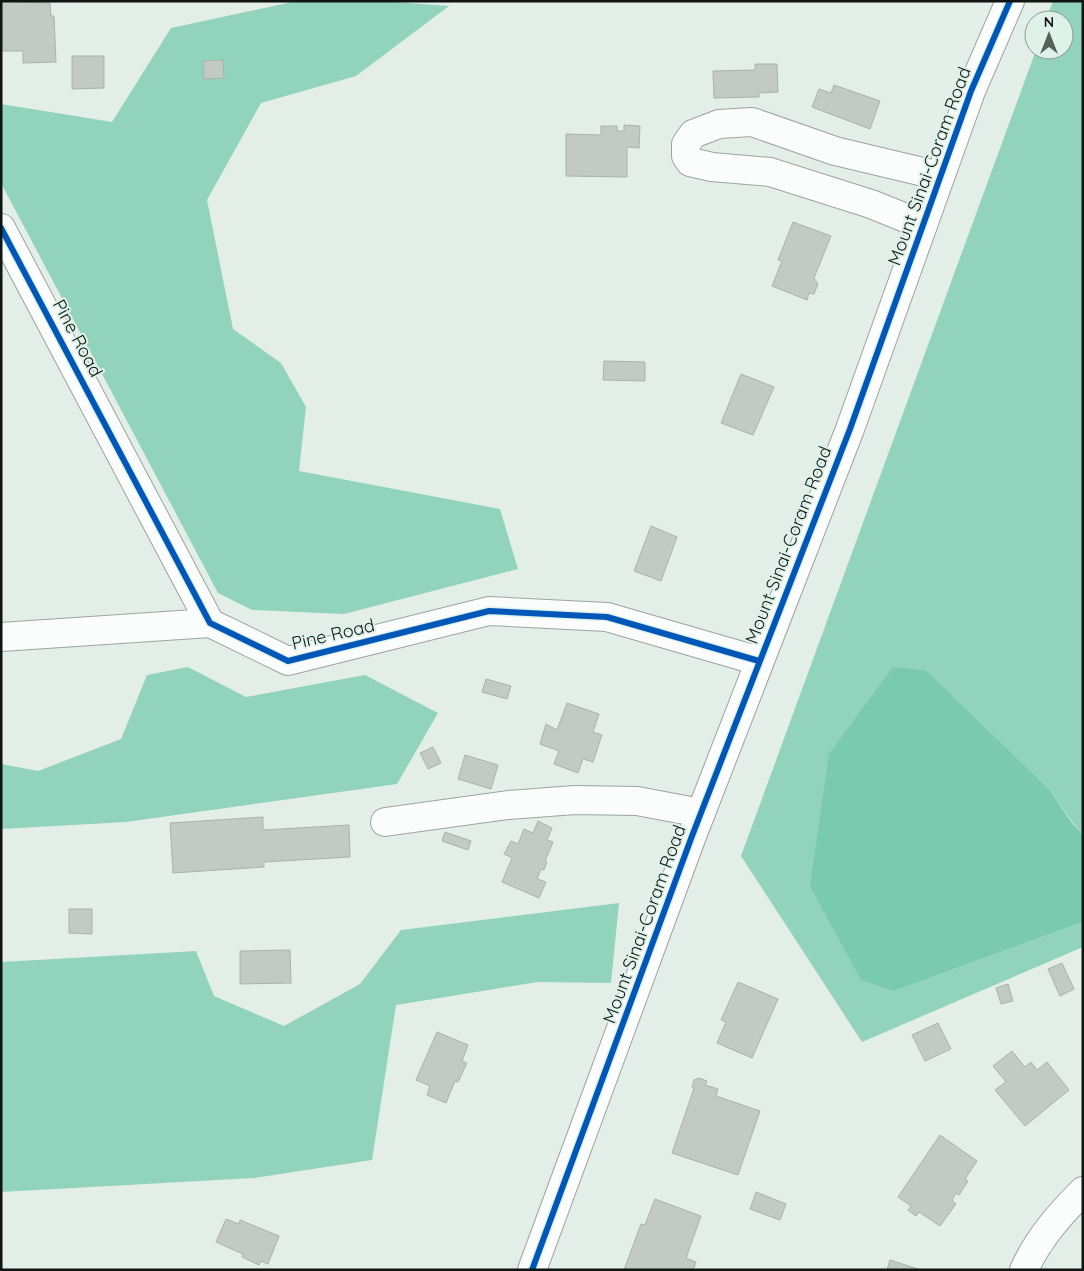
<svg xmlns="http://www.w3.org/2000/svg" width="1084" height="1271" viewBox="0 0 1084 1271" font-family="Quicksand,sans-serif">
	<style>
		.forest { fill: #92d3bd }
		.water { fill: #79caaf }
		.building { fill: #c2cac6; stroke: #aab2ae }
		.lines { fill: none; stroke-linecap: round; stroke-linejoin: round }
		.minor-casing { stroke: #9ca4a1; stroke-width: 30 }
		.major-casing { stroke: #9ca4a1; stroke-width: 30 }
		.minor { stroke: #fbfcfc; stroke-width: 28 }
		.major { stroke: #fbfcfc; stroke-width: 28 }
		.cycleway-casing { stroke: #dff2ea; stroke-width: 9 }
		.cycleway { stroke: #0057b8; stroke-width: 6 }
		.labels { text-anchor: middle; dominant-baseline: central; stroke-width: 4; stroke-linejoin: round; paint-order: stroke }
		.street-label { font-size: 18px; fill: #0e1512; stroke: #dff2ea }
	</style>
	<rect width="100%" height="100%" fill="#e3eee9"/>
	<!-- forest -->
	<path class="forest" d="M297 1H382L449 6 356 76 261 103 207 200 233 329 281 363 306 407 299 471 500 509 518 569 344 614 252 610 218 593 1 183V104L112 122 171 28Z
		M1053 1H1083V835L1073 823 1049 789 927 671 894 991 1083 922V947L862 1042 741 856 1036 50H1064V20H1046Z
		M188 667 246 697 365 675 438 713 397 784 126 822 1 829V764L38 771 121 739 147 675Z
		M619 903 611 983 538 982 396 1005 372 1160 254 1178 1 1192V962L196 951 214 996 284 1026 360 984 401 930Z"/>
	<!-- water -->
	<path class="water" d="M893 667 927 671 1049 789 1072 823 1083 835V922L894 991 861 980 810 886 829 754Z"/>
	<!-- building -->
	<path class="building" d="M1 1 50 3 51 16H54L56 62 23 63V51H1Z
		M72 56H104V88L72 89Z
		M223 60 224 78 204 79 203 61Z
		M755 64H777L778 92 759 93V97L714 98 713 71 755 70Z
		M834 85 880 101 870 129 812 107 819 89 831 93Z
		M624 125 640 126 639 148 627 147V177L566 176V134L601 135V126H617V131H624Z
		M793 222 831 236 814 278 818 284 814 294 809 293 807 300 772 286 782 261 778 260Z
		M604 361 645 362V381L603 380Z
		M741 374 774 387 753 435 721 423Z
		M651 526 677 537 661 581 634 571Z
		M486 679 511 686 507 699 482 692Z
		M567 703 599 714 593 732 602 735 593 762 583 759 578 773 554 764 559 751 540 744 546 724 557 730Z
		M433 747 441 763 428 769 420 753Z
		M465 755 498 765 491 789 458 779Z
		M263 817V830L349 825 350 857 264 862V867L173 873 170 823Z
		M538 821 552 828 547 840 553 842 545 861 547 862 544 870 541 869 537 879 546 882 539 898 502 882 512 858 504 854 511 841 518 844 524 829 533 833Z
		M445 832 471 841 468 850 442 841Z
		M69 909H92V934L69 933Z
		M290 950 291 983 240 984V951Z
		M1062 963 1074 989 1060 996 1048 969Z
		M738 982 778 999 752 1058 717 1043 726 1022 721 1020Z
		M1008 984 1013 1001 1001 1004 996 988Z
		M938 1023 951 1049 925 1061 912 1035Z
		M437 1032 468 1045 462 1061 467 1063 458 1082 455 1081 446 1103 427 1095 430 1086 416 1080Z
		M1012 1051 1025 1067 1031 1062 1037 1070 1047 1062 1069 1090 1025 1126 995 1090 1006 1082 993 1066Z
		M699 1078 707 1081 705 1085 718 1089 716 1096 760 1111 738 1175 672 1153 694 1088 692 1087 694 1080Z
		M940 1135 977 1161 965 1179 968 1181 959 1195 956 1193 952 1200 956 1204 940 1226 919 1212 916 1216 908 1210 911 1206 898 1197Z
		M756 1192 786 1204 780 1220 750 1209Z
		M655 1199 701 1216 686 1258 696 1262 693 1270H624L641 1224 645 1225Z
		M226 1219 239 1224 240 1220 279 1236 268 1264 261 1261 259 1265 242 1257 243 1254 216 1242Z
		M890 1260 921 1270H887Z"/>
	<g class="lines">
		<!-- minor casing -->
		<g class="minor-casing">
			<path id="minor" d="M923 225 871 204 770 172 712 167 690 162 686 156V144L693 134 719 124 752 122 835 151 940 176
				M1 228 210 623 288 661 489 611 607 617 759 661
				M1 637 210 623
				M385 822 508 805 575 800 637 801 701 813
				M1024 1270C1038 1239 1059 1215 1083 1191"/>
		</g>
		<!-- major casing -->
		<g class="major-casing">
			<path id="major" d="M532 1270 692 836 850 429 971 91 1010 1"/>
		</g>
		<!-- minor -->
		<use href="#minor" class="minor"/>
		<!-- major -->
		<use href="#major" class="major"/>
		<!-- cycleway casing -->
		<g class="cycleway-casing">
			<path id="cycleway" d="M1 228 210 623 288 661 489 611 607 617 759 661
				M532 1270 692 836 850 429 971 91 1010 1"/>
		</g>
		<!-- cycleway -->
		<use href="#cycleway" class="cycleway"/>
	</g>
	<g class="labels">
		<!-- street labels -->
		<g class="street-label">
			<text transform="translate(929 166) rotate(-70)">Mount Sinai-Coram Road</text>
			<text transform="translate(78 338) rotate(62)">Pine Road</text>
			<text transform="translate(788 545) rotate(-69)">Mount Sinai-Coram Road</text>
			<text transform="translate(333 634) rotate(-13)">Pine Road</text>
			<text transform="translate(644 924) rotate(-70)">Mount Sinai-Coram Road</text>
		</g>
	</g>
	<!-- border -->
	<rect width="1084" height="1271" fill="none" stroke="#0e1512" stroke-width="5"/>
	<!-- north arrow -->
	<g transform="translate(1049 35)"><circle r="24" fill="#dff2ea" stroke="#8b9a94"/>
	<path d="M0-4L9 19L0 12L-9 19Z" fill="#59615d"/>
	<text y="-8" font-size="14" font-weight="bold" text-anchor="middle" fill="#0e1512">N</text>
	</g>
</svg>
